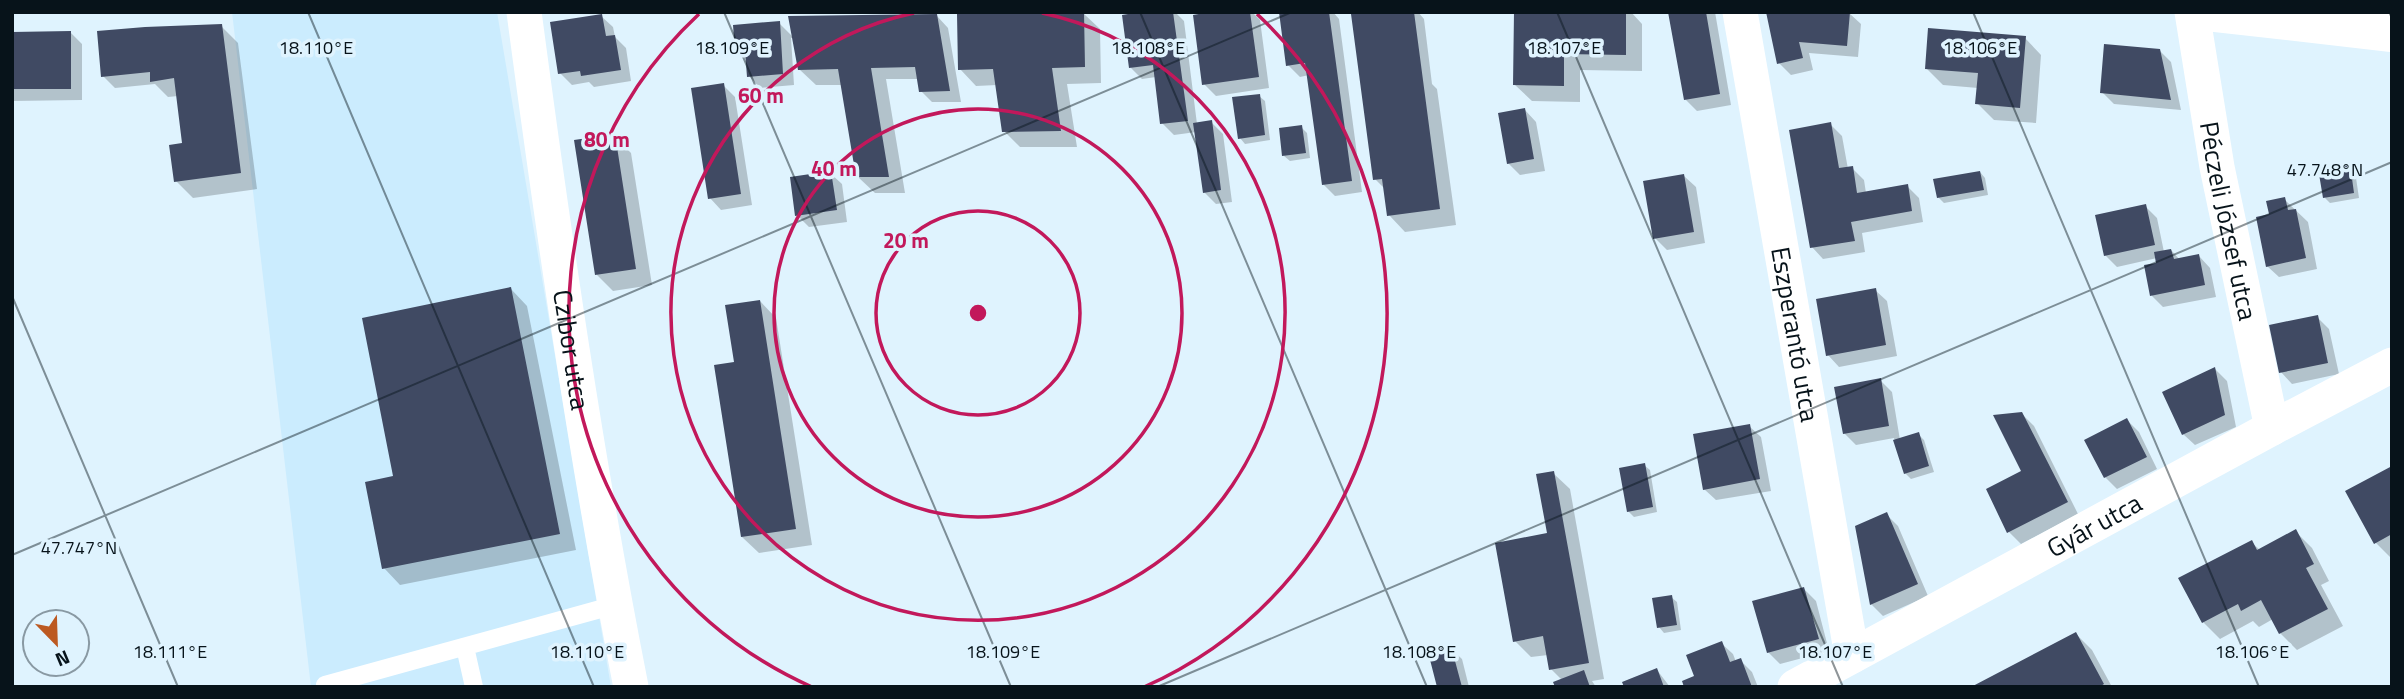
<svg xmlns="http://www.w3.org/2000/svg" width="2404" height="699" viewBox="0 0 2404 699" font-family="'Titillium Web',sans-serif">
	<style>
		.built { fill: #cbecfe }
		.shadow { fill: #0003 }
		.building { fill: #404a63 }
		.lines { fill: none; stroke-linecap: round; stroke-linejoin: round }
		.lane { stroke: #fff; stroke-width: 18 }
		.street { stroke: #fff; stroke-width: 35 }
		.primary { stroke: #fff; stroke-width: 38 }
		.ticks { fill: none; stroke: #07131a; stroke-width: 2; stroke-opacity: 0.45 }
		.ring { fill: none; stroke: #c2185b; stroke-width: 3.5 }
		.labels { text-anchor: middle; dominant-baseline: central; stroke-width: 7; stroke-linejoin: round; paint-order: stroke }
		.street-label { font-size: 26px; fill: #07131a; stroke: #dff3fe }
		.ticks-label { font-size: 18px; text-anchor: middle; fill: #07131a; stroke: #dff3fe; stroke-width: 7; stroke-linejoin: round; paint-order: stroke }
		.centre { fill: #c2185b; stroke: #dff3fe; stroke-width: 3.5 }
		.ring-label { font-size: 21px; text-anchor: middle; font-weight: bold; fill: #c2185b; stroke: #dff3fe; stroke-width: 7; stroke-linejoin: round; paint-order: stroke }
	</style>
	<rect width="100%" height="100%" fill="#dff3fe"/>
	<!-- built -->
	<path class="built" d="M232 12H497L611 687H311Z"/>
	<!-- shadow -->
	<path class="shadow" d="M1153 12H1175L1184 21 1197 124 1211 122 1223 134 1232 202 1216 204 1204 192 1196 132 1174 135 1162 123 1156 77 1142 79 1131 68Z
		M1223 12H1252L1260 20 1269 88 1216 96 1204 84Z
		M1291 12H1333L1339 19 1362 192 1335 196 1323 184 1309 75 1300 77 1288 65Z
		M1374 12H1418L1424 19 1432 84 1437 89 1456 225 1405 232 1389 215 1385 189 1375 179Z
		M1516 12H1631L1642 24V71L1580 70V102L1532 101 1515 85Z
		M1670 12H1715L1731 105 1697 111 1685 99Z
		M1767 12 1849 13 1861 24 1858 57 1809 53 1813 70 1791 75 1779 63Z
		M1083 13 1100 29 1101 83 1067 84 1077 147H1020L1004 131 997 85 976 86 960 69Z
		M601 16 613 27 615 37 626 48 631 81 594 87 589 82 572 85 560 73Z
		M937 16 948 28 961 102H932L921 91 918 79H886L905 193H875L858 177 843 85H816L799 69 794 38H791L794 85 760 88 749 76 748 61 736 50 779 23 794 38Z
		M221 26 238 43 257 189 193 198 176 181 184 145 178 96 168 97 155 84 115 88 103 76Z
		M70 32 82 44V100L12 101V33Z
		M2025 38 2041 55 2036 123 1994 120 1977 103 1978 88 1943 85 1926 68Z
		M2159 50 2171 62 2181 110 2114 104 2102 92Z
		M723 85 735 97 752 205 721 210 710 198Z
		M1259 96 1265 101 1270 140 1245 144 1240 138Z
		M1525 110 1536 122 1545 171 1520 175 1508 163Z
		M1830 124 1842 136 1848 169 1852 168 1864 180 1866 193 1907 186 1919 198 1923 222 1862 233 1865 252 1823 259 1812 247Z
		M1301 127 1307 133 1310 158 1290 161 1284 156Z
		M614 136 631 153 652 285 613 291 597 275Z
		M2349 165 2355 171 2359 198 2330 203 2325 198Z
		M1980 172 1985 178 1988 195 1944 203 1938 197Z
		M830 173 842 184 847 222 809 227 797 215Z
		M1684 176 1696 187 1705 243 1667 250 1655 238Z
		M2284 199 2308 222 2317 269 2279 277 2267 266 2271 215Z
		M2145 206 2157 218 2164 252 2171 250 2180 260 2199 256 2210 268 2216 297 2163 307 2152 296 2158 264 2157 258 2117 267 2105 255Z
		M511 289 527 306 576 550 400 585 384 568Z
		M1875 290 1887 301 1897 356 1839 367 1828 355Z
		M760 301 776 318 812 545 759 553 742 537Z
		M2317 317 2329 329 2339 374 2292 384 2281 372Z
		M2215 369 2227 381 2236 427 2195 445 2183 434Z
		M1880 380 1892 392 1900 440 1918 434 1924 440 1934 472 1911 479 1905 473 1894 438 1856 445 1844 433Z
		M2022 414 2034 426 2078 514 2021 544 2009 532 2023 472Z
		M2127 420 2139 432 2157 469 2117 489 2105 477 2087 441Z
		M1749 426 1761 437 1771 491 1716 500 1704 489Z
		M1644 465 1650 470 1657 512 1634 517 1628 511Z
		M2392 468V559L2375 542Z
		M1553 473 1570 489 1604 679 1592 681 1596 687H1557L1562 680 1551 669 1548 655 1531 657 1515 641 1549 535Z
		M1886 514 1898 526 1928 596 1883 616 1871 604Z
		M2295 531 2312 548 2329 581 2321 585 2343 626 2297 650 2280 633 2273 619 2259 627 2253 621 2220 639 2203 622 2251 542 2260 550Z
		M1804 589 1816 601 1829 651 1780 664 1768 652Z
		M1671 597 1677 602 1681 630 1664 633 1659 627Z
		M2076 634 2092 650 2112 687H1975Z
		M1721 643 1733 654 1736 662 1740 660 1752 672 1758 687H1686Z
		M1450 648 1462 659 1469 687H1439Z
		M1657 670 1670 687H1625Z"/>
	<!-- building -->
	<path class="building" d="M1084 12 1085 67 1052 68 1061 131 1002 132 993 69 958 70 957 14Z
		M1140 12H1173L1188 121 1160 124 1153 65 1129 68 1122 15Z
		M1210 12H1250L1259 77 1202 85 1193 15Z
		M1279 12H1329L1352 181 1322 185 1305 63 1286 66Z
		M1362 12H1414L1440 209 1387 216 1382 179 1373 180 1351 14Z
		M1514 12H1626V55L1564 54V86L1513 85Z
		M1668 12H1706L1720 94 1684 100Z
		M1766 12H1850L1847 46 1799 42 1803 58 1777 64Z
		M602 14 606 36 615 35 621 70 581 76 580 71 558 74 550 22Z
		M937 14 950 91 919 92 915 67 871 68 889 177H856L838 69 798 70 788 16Z
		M780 21 783 74 747 77 745 50 735 51 733 25Z
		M222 24 241 173 174 182 169 145 182 143 174 78 150 82V72L101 77 97 31 145 27Z
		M1928 28 2026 36 2020 108 1975 104 1978 73 1925 69Z
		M71 31V89H12V32Z
		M2104 44 2160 49 2171 100 2100 93Z
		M724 83 741 194 708 199 691 88Z
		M1260 94 1265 135 1238 139 1232 97Z
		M1525 108 1534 159 1507 164 1498 113Z
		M1212 120 1221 190 1203 193 1193 123Z
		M1831 122 1839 168 1853 166 1857 193 1908 184 1912 211 1851 222 1855 241 1810 248 1789 130Z
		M1302 125 1306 153 1282 156 1279 128Z
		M615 134 636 269 595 275 574 140Z
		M2350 164 2354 193 2323 198 2318 168Z
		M831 171 837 210 795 216 790 177Z
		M1980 171 1984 190 1937 198 1933 179Z
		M1684 174 1694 232 1653 239 1643 181Z
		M2285 197 2288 210 2296 209 2306 258 2266 267 2256 217 2269 214 2266 201Z
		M2146 204 2155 245 2104 256 2095 215Z
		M2171 249 2174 259 2199 254 2205 285 2150 296 2144 265 2156 263 2154 252Z
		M511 287 560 534 382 569 365 482 393 476 362 318Z
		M1876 288 1886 345 1826 356 1816 299Z
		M760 300 796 529 741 537 714 365 734 362 725 305Z
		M2318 315 2328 363 2279 373 2269 325Z
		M2215 367 2225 415 2182 435 2162 392Z
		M1881 378 1889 426 1843 434 1834 387Z
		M2022 412 2068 502 2007 533 1986 489 2021 471 1993 415Z
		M2127 418 2147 457 2104 478 2084 440Z
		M1750 424 1760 479 1703 490 1693 434Z
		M1919 432 1929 466 1904 474 1893 440Z
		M1645 463 1653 507 1627 512 1619 468Z
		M2392 466V534L2374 544 2345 491Z
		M1554 471 1589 663 1549 670 1543 636 1513 642 1495 543 1547 533 1536 474Z
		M1887 512 1918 584 1870 605 1855 526Z
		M2296 529 2314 564 2306 568 2328 609 2279 634 2261 600 2241 611 2238 604 2202 623 2178 578 2252 540 2257 550Z
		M1804 587 1819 639 1767 653 1752 601Z
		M1672 595 1677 625 1657 628 1652 598Z
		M2076 632 2104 684 2099 687H1971Z
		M1722 641 1730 662 1741 658 1752 687H1684L1682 681 1694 676 1686 655Z
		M1451 646 1462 687H1437L1428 652Z
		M1657 668 1664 687H1624L1622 682Z
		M1584 670 1590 687H1555L1553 682Z"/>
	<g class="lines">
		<!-- lane -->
		<path class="lane" d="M465 647 474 687
			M325 685 615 605"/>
		<!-- street -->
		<g class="street">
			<path id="s1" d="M524 12C554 238 587 464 631 687"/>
			<path id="s2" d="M1740 12 1852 656"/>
			<path id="s3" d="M2192 12 2217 167 2272 428"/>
			<path id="s4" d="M1795 687 2272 428 2392 365"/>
		</g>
		<!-- primary -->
		<path class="primary" d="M2207 12 2392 33"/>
	</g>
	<!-- ticks -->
	<path class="ticks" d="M308 12 594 687M724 12 1011 687M1140 12 1427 687M1557 12 1843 687M1973 12 2259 687M2389 12 2392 18M12 296 178 687M12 555 1292 12M1157 687 2392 162"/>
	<!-- distance rings -->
	<g class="ring">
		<circle cx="978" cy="313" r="102"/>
		<circle cx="978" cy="313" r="204"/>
		<path d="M1042 13A307 307 0 1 1 914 13"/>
		<path d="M812 687A409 409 0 0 1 699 14M1257 14A409 409 0 0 1 1144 687"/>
	</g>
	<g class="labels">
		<!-- street labels -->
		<g class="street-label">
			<text stroke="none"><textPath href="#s3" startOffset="212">Péczeli József utca</textPath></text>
			<text stroke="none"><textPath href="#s2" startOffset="327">Eszperantó utca</textPath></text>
			<text stroke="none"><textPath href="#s1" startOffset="341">Czibor utca</textPath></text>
			<text stroke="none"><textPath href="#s4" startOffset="340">Gyár utca</textPath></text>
		</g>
	</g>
	<g class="ticks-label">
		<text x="316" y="54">18.110°E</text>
		<text x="732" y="54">18.109°E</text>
		<text x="1148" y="54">18.108°E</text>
		<text x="1980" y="54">18.106°E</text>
		<text x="1564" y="54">18.107°E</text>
		<text x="2325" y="176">47.748°N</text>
		<text x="79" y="554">47.747°N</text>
		<text x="170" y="658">18.111°E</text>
		<text x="587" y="658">18.110°E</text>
		<text x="1003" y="658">18.109°E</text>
		<text x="1419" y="658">18.108°E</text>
		<text x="1835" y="658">18.107°E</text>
		<text x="2252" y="658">18.106°E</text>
	</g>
	<circle cx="978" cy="313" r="10" class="centre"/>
	<g class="ring-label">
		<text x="761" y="103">60 m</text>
		<text x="607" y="147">80 m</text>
		<text x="834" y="176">40 m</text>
		<text x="906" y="248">20 m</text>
	</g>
	<!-- border -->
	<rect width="2404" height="699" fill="none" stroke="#07131a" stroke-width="28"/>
	<!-- north arrow -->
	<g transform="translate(56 643) rotate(157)"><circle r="33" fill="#dff3fe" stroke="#8999a3" stroke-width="2"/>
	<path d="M0-5L12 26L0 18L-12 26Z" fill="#bc5921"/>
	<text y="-10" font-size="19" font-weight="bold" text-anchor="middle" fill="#07131a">N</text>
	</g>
</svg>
